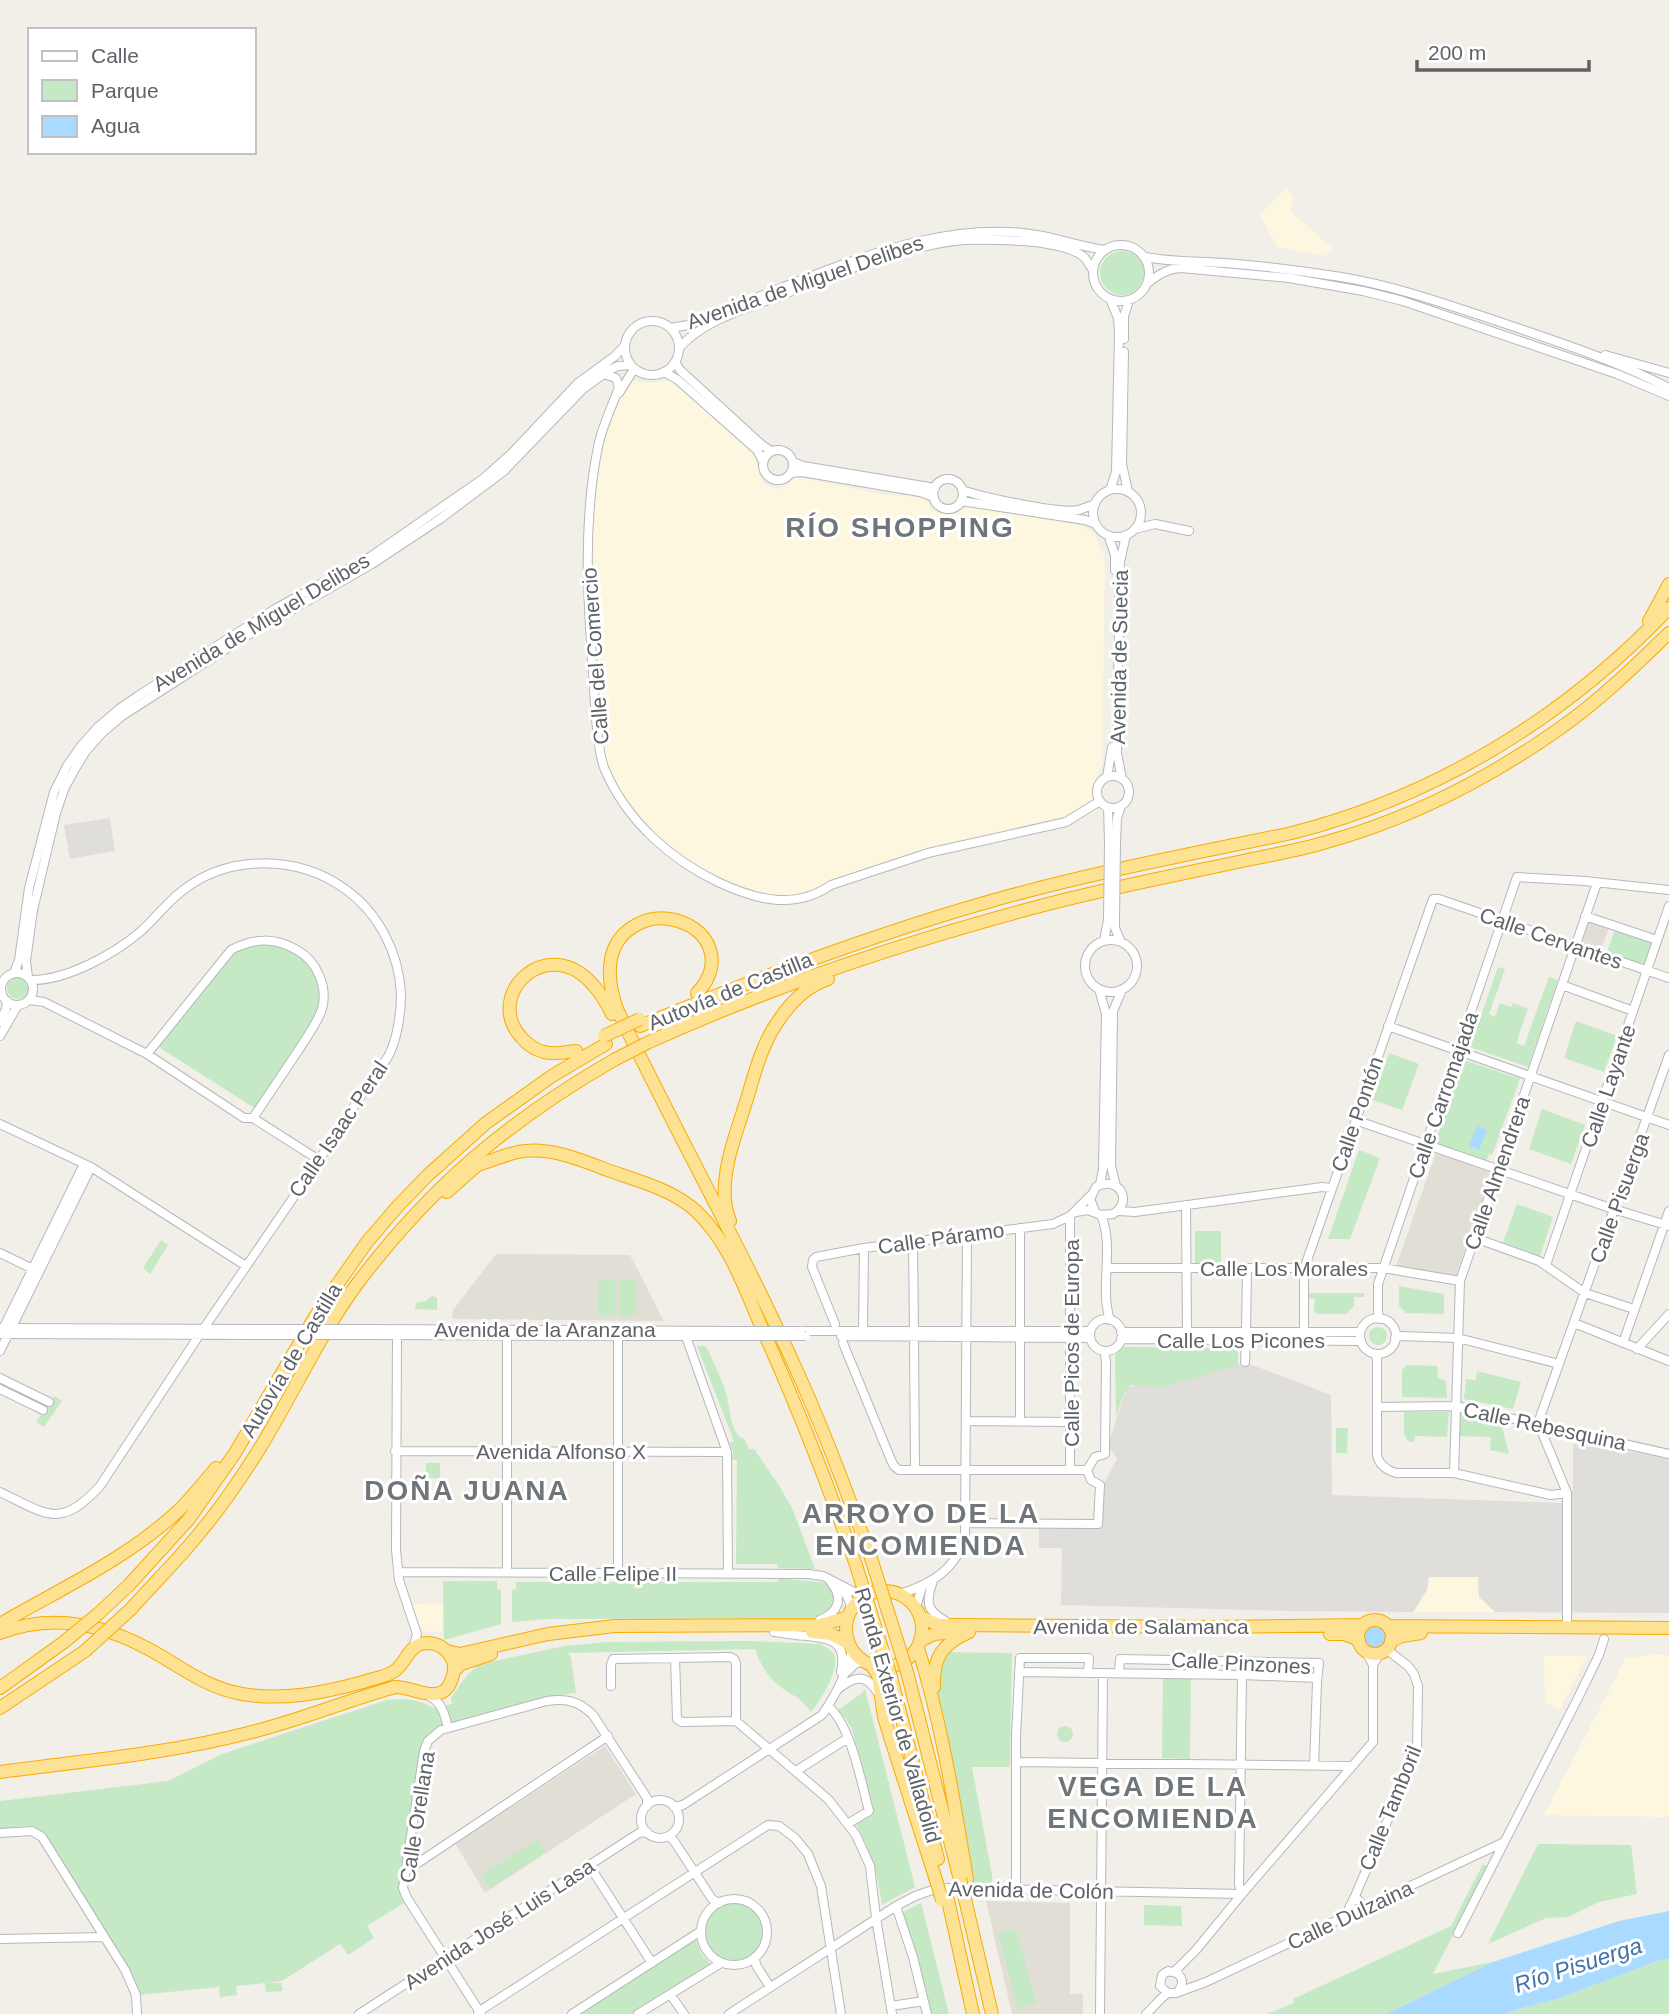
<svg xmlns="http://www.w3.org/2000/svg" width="1669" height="2014" viewBox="0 0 1669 2014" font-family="Arial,sans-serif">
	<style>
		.commercial { fill: #fef7e0 }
		.industrial { fill: #e0deda }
		.education { fill: #e1ded6 }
		.green { fill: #c5e8c5 }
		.water { fill: #aadaff }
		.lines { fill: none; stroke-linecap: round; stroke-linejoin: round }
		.minor-casing { stroke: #b5b8bc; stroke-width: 10 }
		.highway-casing { stroke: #f9ab00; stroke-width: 14 }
		.minor { stroke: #fff; stroke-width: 8 }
		.highway { stroke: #fde293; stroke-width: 12 }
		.minor-bridge-casing { stroke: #b5b8bc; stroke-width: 10; stroke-linecap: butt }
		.highway-bridge-casing { stroke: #f9ab00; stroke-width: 14; stroke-linecap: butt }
		.minor-bridge { stroke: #fff; stroke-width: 8 }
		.highway-bridge { stroke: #fde293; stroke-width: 12 }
		.labels { text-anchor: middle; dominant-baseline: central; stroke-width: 6; stroke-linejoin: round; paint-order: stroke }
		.street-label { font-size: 21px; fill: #5f6368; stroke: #fff }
		.water-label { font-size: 23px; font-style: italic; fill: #4174aa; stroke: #fff }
		.district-label { font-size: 28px; font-weight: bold; letter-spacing: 2px; fill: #70757a; stroke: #fff }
	</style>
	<rect width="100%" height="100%" fill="#f1efe8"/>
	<!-- commercial -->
	<path class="commercial" d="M1286 188 1295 197 1290 211 1332 248 1325 256 1277 247 1260 215Z
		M632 380 650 383 670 380 754 455 760 477 765 485 780 489 796 478 807 479 880 494 922 498 927 501 931 508 946 515 955 514 967 507 976 508 1082 526 1094 533 1104 556 1105 566 1102 765 1091 788 1092 802 1098 810 1066 826 908 863 789 904 768 903 752 899 702 878 666 854 610 788 604 777 598 756 585 643 583 547 586 495 595 440 611 396 620 399Z
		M1429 1577H1478L1479 1597 1495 1612H1413L1427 1590Z
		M411 1604 443 1605 442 1632 421 1631Z
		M1653 1655H1669V1817L1544 1815 1626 1658Z
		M1544 1656H1587L1560 1709 1545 1702Z"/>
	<!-- industrial -->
	<path class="industrial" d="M110 818 115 851 70 859 64 825Z
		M1242 1363H1247L1331 1395 1332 1495 1563 1503 1573 1490V1444L1669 1457V1613L1495 1612 1479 1597 1478 1577H1429L1427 1590 1413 1612 1292 1611 1061 1605 1062 1548H1039V1527L1102 1528 1103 1485 1117 1459 1108 1445 1126 1389 1136 1385 1162 1388Z"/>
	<!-- education -->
	<path class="education" d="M1589 921 1609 928 1601 950 1581 944Z
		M1436 1153 1492 1172 1456 1276 1396 1266Z
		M496 1254 630 1255 664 1321 452 1319 453 1310Z
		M605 1746 636 1794 485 1893 455 1843Z
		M986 1901 1070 1903V1994H1083V2014H1012Z"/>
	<!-- green -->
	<path class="green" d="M1100 273a22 22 0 1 1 44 0a22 22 0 1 1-44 0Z
		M1615 930 1652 943 1644 965 1607 952Z
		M249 944H277L307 959 319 983 321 1001 317 1012 256 1109 154 1044 232 953Z
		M1498 967 1505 969 1489 1014 1495 1017 1500 1003 1511 1007 1513 1003 1528 1009 1516 1043 1524 1046 1549 977 1558 980 1528 1067 1470 1047Z
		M7 988a11 11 0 1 1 22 0a11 11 0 1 1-22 0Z
		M1576 1021 1617 1036 1604 1072 1564 1058Z
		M1389 1053 1419 1064 1402 1110 1373 1100Z
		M1464 1060 1520 1079 1492 1155 1489 1154 1486 1161 1435 1143Z
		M1542 1109 1585 1125 1571 1164 1529 1149Z
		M1359 1150 1380 1158 1350 1239H1328Z
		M1517 1204 1553 1217 1540 1256 1503 1243Z
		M1195 1231H1221V1263H1195Z
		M161 1240 168 1245 150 1274 143 1268Z
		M619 1279 636 1280V1315L619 1316Z
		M599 1280H615V1315H598Z
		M1399 1286 1444 1294V1314L1406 1313 1399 1306Z
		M1309 1293H1364V1297H1354V1306L1346 1314H1318L1314 1312 1315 1299 1309 1298Z
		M432 1296 437 1298V1310L415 1309 416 1303 426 1301Z
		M1369 1336a9 9 0 1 1 18 0a9 9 0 1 1-18 0Z
		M697 1346H706C713 1361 720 1376 726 1392 730 1407 729 1428 741 1438H744L749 1449H754L780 1487 793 1510 815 1569 778 1568 777 1564H736L737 1460H732L733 1451 730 1443 734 1441Z
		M1124 1347 1238 1348V1365L1162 1388 1131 1385 1124 1393 1116 1416 1115 1355Z
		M1407 1365 1437 1366 1438 1378 1446 1381 1447 1398 1402 1397V1370Z
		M1477 1371 1521 1382 1513 1409 1464 1399 1466 1379 1476 1380Z
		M54 1396 62 1401 44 1427 36 1422Z
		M1404 1412H1449L1447 1437 1415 1436 1414 1442 1408 1441 1404 1433Z
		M1460 1413 1501 1422 1509 1454 1490 1450 1491 1437 1458 1436Z
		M1336 1428H1348L1347 1453H1336Z
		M426 1463H440V1478H426Z
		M778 1578 829 1583 835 1593 833 1610 818 1618 547 1619 512 1622V1590L516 1589V1582H778Z
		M443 1581H497V1589L501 1590V1624L444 1640Z
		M748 1641 820 1644C825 1647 831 1649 834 1654 841 1668 820 1702 811 1712 802 1699 797 1698 785 1690 770 1680 761 1667 755 1649L568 1653 571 1658 576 1693 546 1697 435 1729 426 1737 421 1746 399 1889 404 1903 367 1926 374 1938 348 1955 340 1944 282 1981 267 1983H281L283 1991 266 1992 265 1983 236 1986 237 1995 220 1997 219 1987 140 1995 135 1980 47 1837C34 1822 17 1827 0 1829V1801L168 1781 222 1754 387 1700C403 1698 420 1699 433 1708L452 1704 451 1698C459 1686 468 1672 480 1664L565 1646 608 1642Z
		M943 1652 1012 1653 1010 1767H972L992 1875V1883H971L937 1705 935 1679Z
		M1163 1678 1191 1679 1190 1759 1162 1758Z
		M865 1689 915 1887 882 1905C878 1873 870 1850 855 1822L874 1810 852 1729 845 1717H841L837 1711 862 1693Z
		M1057 1734a8 8 0 1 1 16 0a8 8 0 1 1-16 0Z
		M538 1839 546 1852 489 1888 481 1875Z
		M1538 1844 1631 1845 1637 1894 1599 1902 1568 1917 1546 1918 1488 1944Z
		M1483 1864 1488 1867 1433 1974 1493 1962 1386 2014H1267L1294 2003 1293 1999 1451 1926Z
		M705 1931a29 29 0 1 1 58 0a29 29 0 1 1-58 0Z
		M921 1903 949 2014H932L925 1986 902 1913Z
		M1144 1905 1181 1906 1182 1926 1144 1925Z
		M1016 1929 1036 2003 1018 2008 998 1934Z
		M695 1939 701 1954 711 1964 634 2014H579Z
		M1669 1959V2014H1505L1522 2008 1560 1998 1660 1960Z"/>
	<!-- water -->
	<path class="water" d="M1477 1126 1487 1130 1479 1150 1469 1146Z
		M1364 1638a11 11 0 1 1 22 0a11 11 0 1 1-22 0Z
		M1669 1911V1959L1660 1960 1560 1998 1522 2008 1505 2014H1386L1493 1962 1619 1921Z"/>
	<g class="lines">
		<!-- minor casing -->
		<g class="minor-casing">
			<path id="minor" d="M1093 273a28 28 0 1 1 56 0a28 28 0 1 1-56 0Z
				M1145 257C1171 262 1198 261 1225 263 1264 266 1302 271 1341 277 1396 286 1448 305 1500 322 1558 342 1615 360 1669 388
				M1148 283C1159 274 1167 269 1181 268L1289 278 1363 291 1403 301 1617 374 1669 396
				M625 348a27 27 0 1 1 54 0a27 27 0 1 1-54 0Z
				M670 328 688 325C736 306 784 286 833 268 890 247 949 229 1010 232 1043 233 1073 245 1105 250
				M1124 339V316L1129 301
				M679 348C705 319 746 309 782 295 836 274 906 245 964 240 984 239 1003 240 1023 241 1039 242 1071 246 1084 257 1087 260 1090 266 1093 270
				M1124 352 1122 464 1128 491
				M1605 355 1669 373
				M675 362 680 370 762 445 771 451
				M664 372 678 380 757 450 763 461
				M603 374 616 378 619 387C612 407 602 426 598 447 582 525 588 607 594 686 595 707 597 752 605 770 627 821 671 860 720 883 757 900 795 910 831 885L928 853 1066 822 1100 801
				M619 393 634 369
				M763 465a15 15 0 1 1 30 0a15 15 0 1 1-30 0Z
				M793 462 803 466 935 488
				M791 473 802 472 920 492 934 497
				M933 494a15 15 0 1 1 30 0a15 15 0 1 1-30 0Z
				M1093 513a24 24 0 1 1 48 0a24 24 0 1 1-48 0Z
				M962 490C982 497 1060 514 1079 510 1084 508 1090 506 1095 504
				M1110 490 1116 472 1119 333 1118 318 1110 299
				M961 501 1085 520 1096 524
				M1135 529 1155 524 1189 531
				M1108 535 1115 555V570
				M1097 792a16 16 0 1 1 32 0a16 16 0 1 1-32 0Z
				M1107 777 1112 747
				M1122 779 1117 753 1120 562 1126 535
				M1108 807 1109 843
				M1116 842 1117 818 1121 806
				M1585 916 1657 940
				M1115 918V928L1121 942
				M1085 966a26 26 0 1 1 52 0a26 26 0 1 1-52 0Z
				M1104 941 1108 920
				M14 973 19 960 29 888 54 792 67 766 81 746 98 727 119 709 138 696 275 609 370 557 484 478 512 453 578 383 615 356 625 345
				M1 989a16 16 0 1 1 32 0a16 16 0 1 1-32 0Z
				M28 977 26 961 33 910 56 813 65 787 75 769 86 751 102 733 122 716 248 635 372 564 440 519 504 471 583 389 609 370 618 366 630 365
				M30 980C66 981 114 954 140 932 155 919 166 903 182 891 229 854 297 855 345 889 379 913 399 953 401 994 401 1015 396 1054 379 1068L319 1160 204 1328
				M1562 985 1633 1011
				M1099 989 1106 1014 1103 1169 1100 1184
				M29 1000 44 1002 147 1054 244 1118H253L319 1160
				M0 1022 6 1009 7 1001
				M1388 1026 1669 1125
				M0 1036 18 1005
				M147 1054 231 950C254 938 274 937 297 950 317 961 328 987 322 1009 317 1024 306 1038 298 1051 283 1073 268 1096 253 1118
				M1355 1120 1610 1208 1669 1226
				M0 1124 91 1167 246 1266
				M1116 1186 1111 1166 1113 1011 1122 990
				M1186 1205 1187 1332
				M1119 1211 1135 1212 1322 1187 1332 1188
				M1076 1212 1088 1210 1101 1215 1113 1214C1135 1200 1117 1175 1096 1187L1090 1199 1095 1211
				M1101 1215C1115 1248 1099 1286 1110 1320
				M1475 1238 1539 1261 1585 1293 1634 1309
				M913 1242 914 1330
				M0 1253 35 1270
				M1546 1265 1669 906
				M1107 1268H1383L1460 1281
				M1360 1336a18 18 0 1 1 36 0a18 18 0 1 1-36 0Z
				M1090 1335a16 16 0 1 1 32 0a16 16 0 1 1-32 0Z
				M1380 1319 1378 1313V1284L1517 877 1585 881 1669 890
				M1574 1323 1669 1361
				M835 1324 812 1267 813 1260 816 1257 864 1248 1053 1224 1070 1216 1091 1195
				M0 1328 266 1329
				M367 1329 726 1331
				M2 1331 84 1164
				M684 1331 727 1452 728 1573
				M804 1331H1090
				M863 1331 864 1248
				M1121 1332H1360
				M397 1333 396 1550 399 1580 417 1634 413 1648
				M1246 1333 1247 1269
				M1304 1333V1269L1433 899H1439L1669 978
				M0 1334 265 1335
				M367 1335 727 1336
				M841 1336 1090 1338
				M914 1337 915 1470
				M1395 1338 1401 1336 1458 1338 1559 1364
				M1121 1339 1361 1341
				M843 1343 891 1460 894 1466 899 1470H1087
				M1623 1343 1669 1211
				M1637 1349 1669 1314
				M0 1351 91 1167
				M1375 1354 1377 1359V1455C1379 1465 1386 1470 1396 1473H1454L1551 1495 1567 1493
				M1245 1362 1246 1340
				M0 1378 49 1402
				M0 1389 43 1410
				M1377 1407 1456 1406 1669 1454
				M966 1421 1071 1422
				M1020 1422V1228
				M395 1451 727 1452
				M1070 1469V1216
				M1454 1473 1460 1281 1597 883
				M0 1492C46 1514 60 1530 100 1486L200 1334
				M966 1523 1098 1524 1100 1485 1091 1480 1087 1470 1095 1457 1105 1454 1106 1361 1104 1351
				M398 1572 808 1574 823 1576 864 1597
				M507 1572V1337
				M618 1573V1336
				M933 1581C924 1606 928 1611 950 1624
				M843 1588 850 1603 851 1611
				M900 1594C931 1584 958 1569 965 1534L967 1235
				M916 1607 922 1587
				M820 1620C839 1612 844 1598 830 1581
				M1567 1622V1493L1538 1423 1669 1055
				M774 1632C781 1633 789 1634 796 1635 823 1638 849 1636 841 1672
				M1365 1650 1373 1665
				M675 1658 677 1719 682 1722 736 1721 828 1799 856 1835 870 1866 876 1918 892 2014
				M848 1671 856 1663 864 1662
				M1019 1672 1242 1675 1317 1678
				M1119 1673 1120 1659 1319 1663 1317 1682 1314 1766
				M611 1686V1665L613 1659 730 1657 734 1659 736 1663V1721
				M837 1690C853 1677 865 1672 877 1692
				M429 1696C442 1702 445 1715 448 1728
				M828 1706C851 1725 861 1782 869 1811L849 1823
				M1016 1762 1350 1766
				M796 1771 848 1738
				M641 1819a19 19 0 1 1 38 0a19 19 0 1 1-38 0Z
				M674 1807 683 1805 822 1715C835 1696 847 1673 852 1650
				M0 1833 32 1831 42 1837 125 1970 136 1995 137 2014
				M669 1836 674 1841 712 1899 719 1903
				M589 1865 652 1963
				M406 1871 608 1736
				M1016 1889V1736L1020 1658H1089L1088 1673
				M1242 1894 1239 1885 1242 1675
				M701 1932a33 33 0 1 1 66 0a33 33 0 1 1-66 0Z
				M896 1906 913 1957 927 2014
				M1365 1908 1355 1896 1417 1752 1418 1686 1414 1674 1408 1666 1386 1649
				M1351 1914 1349 1908 1355 1896
				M1458 1933 1579 1696 1599 1655 1604 1639
				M0 1939 104 1937
				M755 1958 756 1965 770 1987
				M1175 1971 1196 1950 1242 1894 1373 1742V1665L1380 1653
				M1179 1990C1183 1984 1184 1979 1177 1973L1168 1971 1162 1975 1160 1986 1168 1993H1176L1206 1982 1504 1842
				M670 1994 684 2014
				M891 2006 924 2001
				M478 2012 768 1825 779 1826 795 1838 808 1854 821 1886 841 2014
				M359 2014 639 1833 647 1832
				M481 2014 407 1898 403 1888 424 1751 428 1741 441 1730 547 1701C566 1698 579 1701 593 1715L647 1798V1806
				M572 2014 701 1931
				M638 2014 721 1963
				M729 2014 896 1906 915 1896 938 1888 1242 1894
				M1100 2014 1103 1673
				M1146 2014C1154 2007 1159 1999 1168 1993"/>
		</g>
		<!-- highway casing -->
		<g class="highway-casing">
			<path id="highway" d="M1649 621 1669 584
				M697 993C726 964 710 925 669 919 658 917 648 919 638 924 604 941 606 978 617 1009 676 1133 745 1254 801 1380 827 1438 849 1498 871 1558
				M640 1026C755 979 871 935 991 901 1090 873 1191 854 1292 833 1437 796 1566 717 1669 608
				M647 1043C774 985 908 941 1044 905 1112 887 1182 874 1252 859 1275 854 1300 850 1323 843 1407 820 1488 779 1559 729 1599 701 1634 667 1669 633
				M576 1051C566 1052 554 1055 544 1052 535 1050 527 1044 521 1037 483 995 548 931 594 986 601 994 607 1004 612 1014
				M478 1165C491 1161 504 1155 518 1152 550 1146 581 1160 610 1171 639 1181 673 1190 696 1211 728 1241 744 1286 761 1326 796 1403 827 1482 855 1562
				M447 1192 483 1160
				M730 1221C725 1209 724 1195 725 1183 727 1156 737 1131 745 1105 754 1077 761 1044 779 1020 791 1002 807 986 828 979
				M129 1585 189 1519 235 1453 316 1315 367 1242 398 1206 428 1175 486 1123 552 1076 606 1044
				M846 1629a38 38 0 1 1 76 0a38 38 0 1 1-76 0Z
				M131 1609C154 1583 180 1558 202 1530 222 1506 243 1475 260 1448 293 1394 319 1336 357 1284 431 1186 508 1121 614 1060
				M921 1617 939 1625H952L1211 1627 1363 1625
				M1358 1637a17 17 0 1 1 34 0a17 17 0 1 1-34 0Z
				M0 1624C60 1589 125 1560 177 1512 191 1499 203 1483 216 1468
				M1388 1626 1669 1628
				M812 1632 831 1634 848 1643
				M0 1633C57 1611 111 1626 161 1656 187 1672 212 1689 242 1694 283 1701 323 1693 363 1682 372 1679 384 1677 393 1672 407 1664 407 1644 427 1643 444 1643 458 1659 453 1675 445 1710 414 1686 395 1687 345 1701 298 1721 248 1733 167 1754 82 1761 0 1772
				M1330 1634H1344L1359 1640
				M922 1640 934 1634 955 1632
				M1391 1641 1402 1636 1421 1633
				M918 1648C942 1724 954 1802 967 1879
				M447 1651 460 1654 548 1634 615 1626 821 1625 848 1617
				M872 1666 878 1675 884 1717 891 1740 936 1880
				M454 1671 461 1664 491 1654
				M907 1672 959 1876
				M891 1677 938 1859
				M934 1687C933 1657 942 1644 969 1632
				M0 1688 64 1642
				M0 1708 85 1651
				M965 1899 992 2014
				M948 1900 973 2014"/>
		</g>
		<!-- minor -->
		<use href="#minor" class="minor"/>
		<!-- highway -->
		<use href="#highway" class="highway"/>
		<!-- minor-bridge casing -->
		<g class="minor-bridge-casing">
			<path id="minor-bridge" d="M1115 918 1116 842
				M1108 920 1109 843
				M266 1329H367
				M726 1331H801
				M265 1335H367
				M727 1336H806"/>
		</g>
		<!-- highway-bridge casing -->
		<g class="highway-bridge-casing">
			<path id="highway-bridge" d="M604 1036 640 1019
				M614 1060 647 1043
				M871 1558 907 1672
				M855 1562 891 1677
				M64 1642 98 1614 129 1585
				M85 1651 131 1609
				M960 1879 965 1899
				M936 1880 942 1900"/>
		</g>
		<!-- minor-bridge -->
		<use href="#minor-bridge" class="minor-bridge"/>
		<!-- highway-bridge -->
		<use href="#highway-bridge" class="highway-bridge"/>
	</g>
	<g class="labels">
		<!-- street labels -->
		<g class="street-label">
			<text transform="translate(805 282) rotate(-19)">Avenida de Miguel Delibes</text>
			<text transform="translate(261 622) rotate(-31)">Avenida de Miguel Delibes</text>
			<text transform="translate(595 656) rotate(-94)">Calle del Comercio</text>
			<text transform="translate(1119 657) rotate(-89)">Avenida de Suecia</text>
			<text transform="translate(1551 938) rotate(19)">Calle Cervantes</text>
			<text transform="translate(730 991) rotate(-22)">Autovía de Castilla</text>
			<text transform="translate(1608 1086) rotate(-71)">Calle Layante</text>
			<text transform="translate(1443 1095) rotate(-71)">Calle Carromajada</text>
			<text transform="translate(1357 1114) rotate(-71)">Calle Pontón</text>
			<text transform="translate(338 1129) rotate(-56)">Calle Isaac Peral</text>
			<text transform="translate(1497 1173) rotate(-71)">Calle Almendrera</text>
			<text transform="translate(1619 1198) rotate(-70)">Calle Pisuerga</text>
			<text transform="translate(941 1238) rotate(-8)">Calle Páramo</text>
			<text x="1284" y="1268">Calle Los Morales</text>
			<text x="545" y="1329">Avenida de la Aranzana</text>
			<text x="1241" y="1340">Calle Los Picones</text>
			<text transform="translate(1071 1343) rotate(-90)">Calle Picos de Europa</text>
			<text transform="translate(291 1360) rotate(-59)">Autovía de Castilla</text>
			<text transform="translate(1545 1426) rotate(12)">Calle Rebesquina</text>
			<text x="561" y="1451">Avenida Alfonso X</text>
			<text x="613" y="1573">Calle Felipe II</text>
			<text x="1141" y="1626">Avenida de Salamanca</text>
			<text transform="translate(1241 1663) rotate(3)">Calle Pinzones</text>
			<text transform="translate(898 1715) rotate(74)">Ronda Exterior de Valladolid</text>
			<text transform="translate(1390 1808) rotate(-68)">Calle Tamboril</text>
			<text transform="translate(417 1817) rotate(-81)">Calle Orellana</text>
			<text transform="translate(1031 1890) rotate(1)">Avenida de Colón</text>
			<text transform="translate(1350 1915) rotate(-25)">Calle Dulzaina</text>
			<text transform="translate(499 1924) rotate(-33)">Avenida José Luis Lasa</text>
		</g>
		<!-- water labels -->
		<g class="water-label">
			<text transform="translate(1578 1965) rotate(-18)">Río Pisuerga</text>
		</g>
		<!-- district labels -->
		<g class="district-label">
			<text x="900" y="527">RÍO SHOPPING</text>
			<text x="467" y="1490">DOÑA JUANA</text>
			<text x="921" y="1513">ARROYO DE LA<tspan x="921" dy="32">ENCOMIENDA</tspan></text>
			<text x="1153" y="1786">VEGA DE LA<tspan x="1153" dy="32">ENCOMIENDA</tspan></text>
		</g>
	</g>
	<!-- legend -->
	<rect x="28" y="28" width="228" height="126" fill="#ffffff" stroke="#bfc1c3" stroke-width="2"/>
	<rect x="42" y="51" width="35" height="10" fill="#ffffff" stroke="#bfc1c3" stroke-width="2"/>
	<text x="91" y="63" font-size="21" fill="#5f6368">Calle</text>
	<rect x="42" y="80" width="35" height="21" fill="#c5e8c5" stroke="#bfc1c3" stroke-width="2"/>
	<text x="91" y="98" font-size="21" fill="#5f6368">Parque</text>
	<rect x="42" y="116" width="35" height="21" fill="#aadaff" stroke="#bfc1c3" stroke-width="2"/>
	<text x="91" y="133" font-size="21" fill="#5f6368">Agua</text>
	<!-- scale -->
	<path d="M1417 60v10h172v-10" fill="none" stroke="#5f6368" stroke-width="3.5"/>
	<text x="1428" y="60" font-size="21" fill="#5f6368" stroke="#ffffff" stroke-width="5" paint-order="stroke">200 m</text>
</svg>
